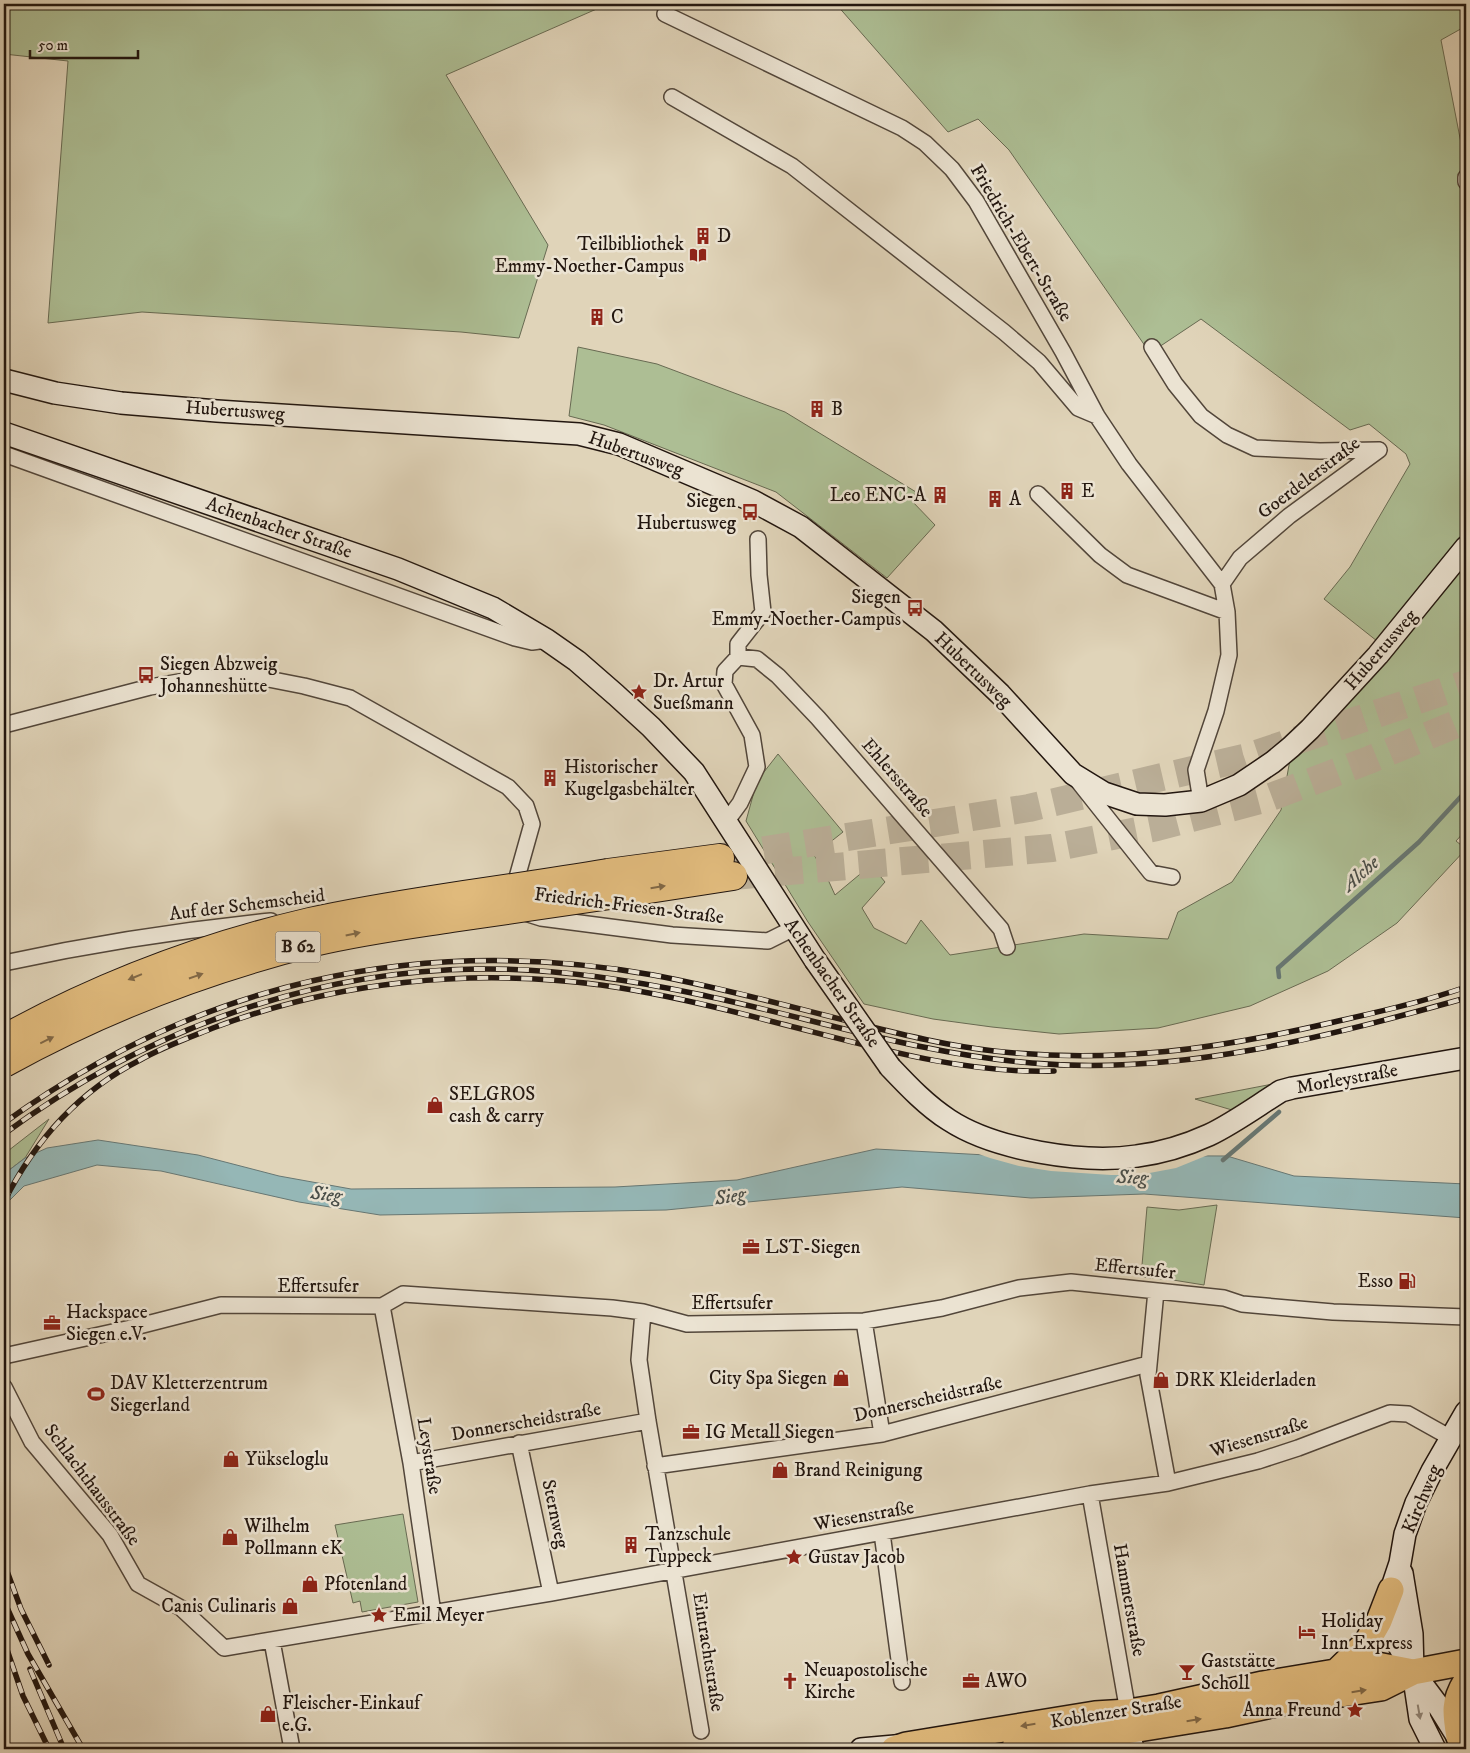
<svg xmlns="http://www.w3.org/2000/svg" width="1470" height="1753" viewBox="0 0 1470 1753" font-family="'IM FELL DW Pica',serif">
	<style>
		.green { fill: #adbe94; stroke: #686a52 }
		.water { fill: #95b7b6; stroke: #677773 }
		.pier { fill: #e0d4b9 }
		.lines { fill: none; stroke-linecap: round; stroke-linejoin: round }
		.stream { stroke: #677773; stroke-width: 4.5 }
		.highway-tunnel { stroke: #baae97; stroke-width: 28; stroke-dasharray: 28 14; stroke-linecap: butt }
		.street-casing { stroke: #52463a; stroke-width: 18 }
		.secondary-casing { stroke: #22160f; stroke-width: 24 }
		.primary-casing { stroke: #22160f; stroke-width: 28 }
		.highway-casing { stroke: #22160f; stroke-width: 30 }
		.street { stroke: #ebe3d2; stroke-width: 15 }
		.secondary { stroke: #ebe3d2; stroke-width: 21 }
		.primary { stroke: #e0ba7c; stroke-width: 25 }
		.highway { stroke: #e0ba7c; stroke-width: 28 }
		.rail-casing { stroke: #22160f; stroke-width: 5.5 }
		.rail { stroke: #ebe3d2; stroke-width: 4; stroke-dasharray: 11; stroke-linecap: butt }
		.secondary-bridge-casing { stroke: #22160f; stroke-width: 24; stroke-linecap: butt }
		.highway-bridge-casing { stroke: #22160f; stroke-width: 30; stroke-linecap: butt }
		.secondary-bridge { stroke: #ebe3d2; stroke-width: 21 }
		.highway-bridge { stroke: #e0ba7c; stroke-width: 28 }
		.oneway { fill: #816846 }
		.oneway2 { fill: #91877a }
		.labels { text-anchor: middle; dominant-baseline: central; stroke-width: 5; stroke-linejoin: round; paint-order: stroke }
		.shield { fill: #ebe3d2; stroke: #5e544a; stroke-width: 1 }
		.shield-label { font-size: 18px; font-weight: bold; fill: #22160f }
		.poi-label { font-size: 19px; fill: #22160f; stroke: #ebe3d2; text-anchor: start }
		.street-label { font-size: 19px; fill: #22160f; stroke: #ebe3d2 }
		.water-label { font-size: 20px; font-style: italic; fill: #4a4e49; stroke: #ebe3d2 }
	</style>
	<rect width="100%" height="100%" fill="#e0d4b9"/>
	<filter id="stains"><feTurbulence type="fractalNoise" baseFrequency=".004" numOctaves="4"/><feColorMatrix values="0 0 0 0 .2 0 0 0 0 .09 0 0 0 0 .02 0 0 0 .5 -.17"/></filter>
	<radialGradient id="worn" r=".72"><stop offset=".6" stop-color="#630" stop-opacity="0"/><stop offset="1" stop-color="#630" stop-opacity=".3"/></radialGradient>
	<!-- green -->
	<path class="green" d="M4 4H608L446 75 548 245 519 338 461 332 142 312 48 323 68 61 4 54Z
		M836 4H1466V26L1441 40 1466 169V830L1456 841 1466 849 1397 923 1328 971 1250 1006 1158 1028 1059 1034 992 1027 933 1019 864 1004 808 922 746 821 757 781 778 754 843 832 814 855 825 873 835 895 871 865 885 882 862 908 874 928 906 944 921 920 950 955 1084 934 1168 939 1178 912 1232 882 1281 810 1294 737 1377 641 1324 599 1350 567 1410 464 1406 454 1369 424 1350 430 1201 319 1150 353 1009 150 978 119 948 132Z
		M578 347 657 364 785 412 916 492 911 500 935 525 887 578 776 492 604 425 569 416Z
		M1278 1083 1232 1110 1195 1099Z
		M49 1119 25 1158 4 1174V1154Z
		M1217 1205 1204 1285 1173 1280 1141 1277 1147 1207 1179 1210Z
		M403 1514 418 1602 362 1612 360 1601 353 1603 335 1525Z"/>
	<!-- water -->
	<path class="water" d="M98 1140 198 1155 279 1176 351 1189 615 1187 737 1180 876 1149 986 1155 1227 1156 1294 1176 1466 1184V1218L1144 1194 1031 1198 902 1187 666 1210 380 1215 299 1202 161 1171 97 1165 24 1186 4 1206V1174L25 1158 47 1148Z"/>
	<!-- pier -->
	<path class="pier" d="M973 1152 1154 1153 1207 1154 1208 1155 1176 1168 1139 1175H1111L1051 1171 1019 1166 990 1158Z"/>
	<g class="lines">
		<!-- stream -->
		<path class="stream" d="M1279 977 1278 968 1419 842 1466 791
			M1223 1160 1279 1112"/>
		<!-- highway-tunnel -->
		<path class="highway-tunnel" d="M722 857 1029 808 1244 758 1466 684
			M733 876 1052 848 1157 827 1268 798 1369 760 1466 720"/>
		<!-- street casing -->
		<g class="street-casing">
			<path id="street" d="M665 14 902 128 925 143 952 169 976 201 1063 352 1097 416 1129 464 1222 584 1227 612 1229 655 1216 711 1196 770 1201 801
				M672 97 792 166 1004 332 1039 362 1078 408 1097 416
				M1466 177V182
				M1152 347 1175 384 1201 416 1227 435 1255 448 1320 451 1379 450
				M4 454 515 638 532 642 547 640
				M1038 494 1100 555 1127 575 1227 612
				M1222 584 1240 558 1289 516 1379 450
				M738 657 757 659 778 676 818 718 1001 929 1007 947
				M4 725 150 687 196 679 253 676 304 686 350 698 508 787 526 806 532 824 516 881 509 889
				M1078 781 1151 873 1172 877
				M726 822 740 803 757 767 752 735 724 684 725 671 738 657V644L763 612 759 575 758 539
				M525 913 541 918 672 935 768 941 794 928
				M4 963C92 944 182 930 271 921
				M1156 1291 1148 1375 1168 1483
				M382 1306 411 1463 433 1613
				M643 1312 639 1360 648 1421 701 1731
				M864 1321 882 1434
				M4 1356 131 1328 221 1305 382 1306 403 1294 612 1308 643 1312 687 1324 864 1321 942 1308 1019 1288 1071 1282 1224 1298 1242 1304 1333 1312 1466 1317
				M4 1387 32 1442 110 1535 138 1584 181 1608 224 1648 551 1593 1090 1494 1168 1483 1258 1461 1298 1448 1390 1413 1408 1414 1451 1438
				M519 1443 551 1593
				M411 1463 648 1421
				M655 1466 882 1434 1148 1364
				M1090 1494 1128 1712
				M882 1533 902 1682
				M272 1641 292 1749
				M1132 1730 1136 1749"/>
		</g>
		<!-- secondary casing -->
		<g class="secondary-casing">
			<path id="secondary" d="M4 380 55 393 121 403 217 411 579 434 619 444 753 501 801 527 934 631 1000 694 1073 774 1104 793 1137 804 1165 805 1201 801 1239 785 1273 762 1291 747 1310 729 1378 655 1466 547
				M4 433 398 569 493 608 547 640 577 661 616 695 651 727 694 772 815 960
				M890 1067C908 1086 927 1106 949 1120 995 1150 1083 1164 1137 1156 1161 1153 1187 1145 1209 1135 1234 1123 1257 1106 1281 1091L1292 1088 1466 1058
				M1402 1573 1412 1634 1413 1672 1420 1719 1435 1749
				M861 1749 906 1745
				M1465 1749 1437 1704 1413 1672 1393 1635 1391 1590 1400 1563 1405 1534 1416 1503 1432 1471 1466 1412"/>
		</g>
		<!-- primary casing -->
		<g class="primary-casing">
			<path id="primary" d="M1336 1672 1367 1642 1379 1621 1391 1590
				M1459 1737C1455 1713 1453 1702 1466 1681
				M894 1749 906 1745 1095 1714 1128 1712 1159 1707 1263 1684 1377 1665 1413 1672
				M1014 1749 1225 1715 1276 1704 1381 1688 1413 1672 1466 1662"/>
		</g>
		<!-- highway casing -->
		<g class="highway-casing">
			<path id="highway" d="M608 873 720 858
				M610 895 733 876"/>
		</g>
		<!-- street -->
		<use href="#street" class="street"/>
		<!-- secondary -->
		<use href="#secondary" class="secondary"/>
		<!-- primary -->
		<use href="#primary" class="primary"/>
		<!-- highway -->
		<use href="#highway" class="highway"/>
		<!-- rail casing -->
		<g class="rail-casing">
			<path id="rail" d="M4 1123C197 983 418 933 653 975 723 988 791 1007 860 1024 904 1035 949 1046 994 1051 1114 1064 1218 1049 1334 1022 1378 1012 1423 1002 1466 987
				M4 1134C141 1033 306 971 478 969 552 968 625 979 697 994 809 1017 917 1054 1032 1063 1179 1076 1326 1037 1466 998
				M4 1202C34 1142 79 1091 140 1060 163 1047 188 1038 213 1028 337 981 470 968 601 985 659 993 717 1007 774 1022 866 1045 959 1074 1054 1071
				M4 1563 21 1609 49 1665
				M4 1601 28 1654 83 1749
				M4 1641 23 1696 49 1749
				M30 1669 64 1749"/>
		</g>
		<!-- rail -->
		<use href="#rail" class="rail"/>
		<!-- secondary-bridge casing -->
		<g class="secondary-bridge-casing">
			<path id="secondary-bridge" d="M815 960 890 1067"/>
		</g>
		<!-- highway-bridge casing -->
		<g class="highway-bridge-casing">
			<path id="highway-bridge" d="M4 1039C100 986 203 947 310 922 354 912 399 905 444 898 499 890 554 882 608 873
				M4 1063C102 1009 205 969 314 942 360 931 406 925 452 918 505 910 557 903 610 895"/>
		</g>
		<!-- secondary-bridge -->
		<use href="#secondary-bridge" class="secondary-bridge"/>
		<!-- highway-bridge -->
		<use href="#highway-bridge" class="highway-bridge"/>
	</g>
	<!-- one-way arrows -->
	<defs><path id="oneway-solid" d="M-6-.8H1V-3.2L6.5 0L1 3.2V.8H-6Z" transform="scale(1.25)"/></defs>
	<g class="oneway">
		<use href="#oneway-solid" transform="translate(658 887) rotate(-9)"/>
		<use href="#oneway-solid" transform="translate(353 934) rotate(-12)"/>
		<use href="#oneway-solid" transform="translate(196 976) rotate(-19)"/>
		<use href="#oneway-solid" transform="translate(135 977) rotate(158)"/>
		<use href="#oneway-solid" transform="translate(47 1040) rotate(-26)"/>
		<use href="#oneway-solid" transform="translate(1359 1691) rotate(-9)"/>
		<use href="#oneway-solid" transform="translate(1194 1720) rotate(-9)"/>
		<use href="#oneway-solid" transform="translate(1028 1725) rotate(171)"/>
	</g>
	<use class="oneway2" href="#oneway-solid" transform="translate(1419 1712) rotate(80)"/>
	<!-- icons -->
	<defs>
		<g id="building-bare" transform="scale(1.35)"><path d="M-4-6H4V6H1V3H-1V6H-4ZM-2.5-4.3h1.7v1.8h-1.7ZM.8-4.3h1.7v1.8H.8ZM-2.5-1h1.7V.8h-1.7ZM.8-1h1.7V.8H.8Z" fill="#8f2418" stroke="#ebe3d2" stroke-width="2.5" paint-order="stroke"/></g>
		<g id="library-bare" transform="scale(1.35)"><path d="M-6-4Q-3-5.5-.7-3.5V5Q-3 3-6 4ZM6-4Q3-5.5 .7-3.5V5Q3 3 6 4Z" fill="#8f2418" stroke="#ebe3d2" stroke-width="2.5" paint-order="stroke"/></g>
		<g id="bus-bare" transform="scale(1.35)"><path d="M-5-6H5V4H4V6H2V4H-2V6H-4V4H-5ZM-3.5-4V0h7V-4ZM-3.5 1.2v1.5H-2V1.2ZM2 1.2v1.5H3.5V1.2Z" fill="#8f2418" stroke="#ebe3d2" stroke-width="2.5" paint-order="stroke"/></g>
		<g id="sight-bare" transform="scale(1.35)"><path d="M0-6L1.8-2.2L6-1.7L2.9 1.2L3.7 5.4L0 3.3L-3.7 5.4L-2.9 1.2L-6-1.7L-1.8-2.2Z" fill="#8f2418" stroke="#ebe3d2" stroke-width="2.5" paint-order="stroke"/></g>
		<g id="shop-bare" transform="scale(1.35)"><path d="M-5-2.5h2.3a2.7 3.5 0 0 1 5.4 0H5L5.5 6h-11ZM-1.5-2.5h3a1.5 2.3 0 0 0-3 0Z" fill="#8f2418" stroke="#ebe3d2" stroke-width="2.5" paint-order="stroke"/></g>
		<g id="office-bare" transform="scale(1.35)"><path d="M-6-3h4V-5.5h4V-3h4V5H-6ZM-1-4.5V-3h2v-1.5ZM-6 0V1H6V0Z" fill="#8f2418" stroke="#ebe3d2" stroke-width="2.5" paint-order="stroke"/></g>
		<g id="fuel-bare" transform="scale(1.35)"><path d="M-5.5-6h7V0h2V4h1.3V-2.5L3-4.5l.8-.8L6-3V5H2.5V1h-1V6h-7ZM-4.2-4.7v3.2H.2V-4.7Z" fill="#8f2418" stroke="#ebe3d2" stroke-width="2.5" paint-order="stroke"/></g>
		<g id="stadium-bare" transform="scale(1.35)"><path d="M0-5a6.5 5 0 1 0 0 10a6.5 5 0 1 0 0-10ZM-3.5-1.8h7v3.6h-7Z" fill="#8f2418" stroke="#ebe3d2" stroke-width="2.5" paint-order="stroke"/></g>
		<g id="hotel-bare" transform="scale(1.35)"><path d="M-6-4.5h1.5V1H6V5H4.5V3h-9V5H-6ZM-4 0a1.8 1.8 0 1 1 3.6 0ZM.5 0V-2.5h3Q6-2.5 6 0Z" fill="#8f2418" stroke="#ebe3d2" stroke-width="2.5" paint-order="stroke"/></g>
		<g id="bar-bare" transform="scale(1.35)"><path d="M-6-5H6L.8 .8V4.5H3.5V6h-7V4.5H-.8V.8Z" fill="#8f2418" stroke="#ebe3d2" stroke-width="2.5" paint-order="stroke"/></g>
		<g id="church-bare" transform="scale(1.35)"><path d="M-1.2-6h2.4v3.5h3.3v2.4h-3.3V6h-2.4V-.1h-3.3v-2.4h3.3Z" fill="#8f2418" stroke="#ebe3d2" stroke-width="2.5" paint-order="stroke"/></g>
	</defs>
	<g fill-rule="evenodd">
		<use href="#building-bare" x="703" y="236"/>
		<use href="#library-bare" x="698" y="255"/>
		<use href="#building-bare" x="597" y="317"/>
		<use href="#building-bare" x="817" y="409"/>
		<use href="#building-bare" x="1067" y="491"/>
		<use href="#building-bare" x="940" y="495"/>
		<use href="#building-bare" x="995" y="499"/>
		<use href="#bus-bare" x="750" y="512"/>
		<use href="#bus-bare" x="915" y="608"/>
		<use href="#bus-bare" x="146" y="675"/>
		<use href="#sight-bare" x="639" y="692"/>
		<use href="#building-bare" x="550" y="778"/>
		<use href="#shop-bare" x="435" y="1105"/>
		<use href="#office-bare" x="751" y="1247"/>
		<use href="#fuel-bare" x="1407" y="1281"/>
		<use href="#office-bare" x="52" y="1323"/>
		<use href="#shop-bare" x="841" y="1378"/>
		<use href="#shop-bare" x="1161" y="1380"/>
		<use href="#stadium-bare" x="96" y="1394"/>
		<use href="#office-bare" x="691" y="1432"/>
		<use href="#shop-bare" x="231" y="1459"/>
		<use href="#shop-bare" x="780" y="1470"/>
		<use href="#shop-bare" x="230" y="1537"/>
		<use href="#building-bare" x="631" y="1545"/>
		<use href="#sight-bare" x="794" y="1557"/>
		<use href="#shop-bare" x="310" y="1584"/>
		<use href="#shop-bare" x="290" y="1606"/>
		<use href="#sight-bare" x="379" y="1615"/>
		<use href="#hotel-bare" x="1307" y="1632"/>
		<use href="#bar-bare" x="1187" y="1672"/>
		<use href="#church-bare" x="790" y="1681"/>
		<use href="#office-bare" x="971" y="1681"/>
		<use href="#sight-bare" x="1355" y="1710"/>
		<use href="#shop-bare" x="268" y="1714"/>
	</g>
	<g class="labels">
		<!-- shield labels -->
		<rect class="shield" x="275.5" y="931.5" width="45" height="31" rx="4"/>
		<g class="shield-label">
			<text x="298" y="947">B 62</text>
		</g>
		<!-- poi labels -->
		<g class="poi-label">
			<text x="717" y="236">D</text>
			<text x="684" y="244" text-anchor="end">Teilbibliothek<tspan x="684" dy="22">Emmy-Noether-Campus</tspan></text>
			<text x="611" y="317">C</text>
			<text x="831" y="409">B</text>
			<text x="1081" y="491">E</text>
			<text x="926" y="495" text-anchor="end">Leo ENC-A</text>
			<text x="1009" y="499">A</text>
			<text x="736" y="501" text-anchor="end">Siegen<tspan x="736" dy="22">Hubertusweg</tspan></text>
			<text x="901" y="597" text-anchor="end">Siegen<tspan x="901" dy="22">Emmy-Noether-Campus</tspan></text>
			<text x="160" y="664">Siegen Abzweig<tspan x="160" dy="22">Johanneshütte</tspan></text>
			<text x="653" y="681">Dr. Artur<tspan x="653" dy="22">Sueßmann</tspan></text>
			<text x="564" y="767">Historischer<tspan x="564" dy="22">Kugelgasbehälter</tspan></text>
			<text x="449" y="1094">SELGROS<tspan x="449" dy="22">cash &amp; carry</tspan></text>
			<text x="765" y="1247">LST-Siegen</text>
			<text x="1393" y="1281" text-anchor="end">Esso</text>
			<text x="66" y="1312">Hackspace<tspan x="66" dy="22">Siegen e.V.</tspan></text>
			<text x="827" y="1378" text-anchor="end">City Spa Siegen</text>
			<text x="1175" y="1380">DRK Kleiderladen</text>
			<text x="110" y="1383">DAV Kletterzentrum<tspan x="110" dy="22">Siegerland</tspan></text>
			<text x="705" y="1432">IG Metall Siegen</text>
			<text x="245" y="1459">Yükseloglu</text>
			<text x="794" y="1470">Brand Reinigung</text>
			<text x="244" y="1526">Wilhelm<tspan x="244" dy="22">Pollmann eK</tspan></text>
			<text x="645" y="1534">Tanzschule<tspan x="645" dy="22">Tuppeck</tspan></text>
			<text x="808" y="1557">Gustav Jacob</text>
			<text x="324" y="1584">Pfotenland</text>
			<text x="276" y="1606" text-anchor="end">Canis Culinaris</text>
			<text x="393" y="1615">Emil Meyer</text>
			<text x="1321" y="1621">Holiday<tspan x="1321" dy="22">Inn Express</tspan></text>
			<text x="1201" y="1661">Gaststätte<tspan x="1201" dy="22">Scholl</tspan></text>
			<text x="804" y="1670">Neuapostolische<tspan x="804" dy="22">Kirche</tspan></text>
			<text x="985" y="1681">AWO</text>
			<text x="282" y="1703">Fleischer-Einkauf<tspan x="282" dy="22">e.G.</tspan></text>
			<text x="1341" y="1710" text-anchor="end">Anna Freund</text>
		</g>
		<!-- street labels -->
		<g class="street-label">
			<text transform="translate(1021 243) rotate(59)">Friedrich-Ebert-Straße</text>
			<text transform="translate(235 411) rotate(4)">Hubertusweg</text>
			<text transform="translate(636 454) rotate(20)">Hubertusweg</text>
			<text transform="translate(1309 478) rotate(-37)">Goerdelerstraße</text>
			<text transform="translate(279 528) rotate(19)">Achenbacher Straße</text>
			<text transform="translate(1381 650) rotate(-49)">Hubertusweg</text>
			<text transform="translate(973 670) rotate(44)">Hubertusweg</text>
			<text transform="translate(897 778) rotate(49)">Ehlersstraße</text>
			<text transform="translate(247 905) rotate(-7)">Auf der Schemscheid</text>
			<text transform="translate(629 906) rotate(7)">Friedrich-Friesen-Straße</text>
			<text transform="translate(832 983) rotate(55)">Achenbacher Straße</text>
			<text transform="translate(1347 1079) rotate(-10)">Morleystraße</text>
			<text transform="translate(1135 1269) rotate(6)">Effertsufer</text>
			<text x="318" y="1286">Effertsufer</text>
			<text x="732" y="1303">Effertsufer</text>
			<text transform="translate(928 1399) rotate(-13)">Donnerscheidstraße</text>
			<text transform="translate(526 1422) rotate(-10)">Donnerscheidstraße</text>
			<text transform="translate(1259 1437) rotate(-17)">Wiesenstraße</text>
			<text transform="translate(429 1456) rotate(81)">Leystraße</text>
			<text transform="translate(92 1485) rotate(53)">Schlachthausstraße</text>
			<text transform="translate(1422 1499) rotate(-67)">Kirchweg</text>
			<text transform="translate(555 1514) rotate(78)">Sternweg</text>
			<text transform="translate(864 1516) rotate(-10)">Wiesenstraße</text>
			<text transform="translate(1129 1600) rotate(80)">Hammerstraße</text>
			<text transform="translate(708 1652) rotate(81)">Eintrachtstraße</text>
			<text transform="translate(1116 1712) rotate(-9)">Koblenzer Straße</text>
		</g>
		<!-- water labels -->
		<g class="water-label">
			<text transform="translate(1361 874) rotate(-42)">Alche</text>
			<text transform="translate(1132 1178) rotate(2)">Sieg</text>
			<text transform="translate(326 1195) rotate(6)">Sieg</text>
			<text transform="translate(730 1197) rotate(-10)">Sieg</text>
		</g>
	</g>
	<!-- margin -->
	<rect width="1470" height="1753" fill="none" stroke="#e0d4b9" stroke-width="20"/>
	<rect x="5" y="5" width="1460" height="1743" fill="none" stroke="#22160f" stroke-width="2.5"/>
	<rect x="10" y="10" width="1450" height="1733" fill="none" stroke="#22160f"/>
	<!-- scale -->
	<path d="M30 50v8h108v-8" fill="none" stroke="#22160f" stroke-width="2.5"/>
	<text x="38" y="50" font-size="15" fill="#22160f" stroke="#ebe3d2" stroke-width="4" paint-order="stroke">50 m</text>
	<rect width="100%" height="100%" filter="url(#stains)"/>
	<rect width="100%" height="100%" fill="url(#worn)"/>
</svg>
